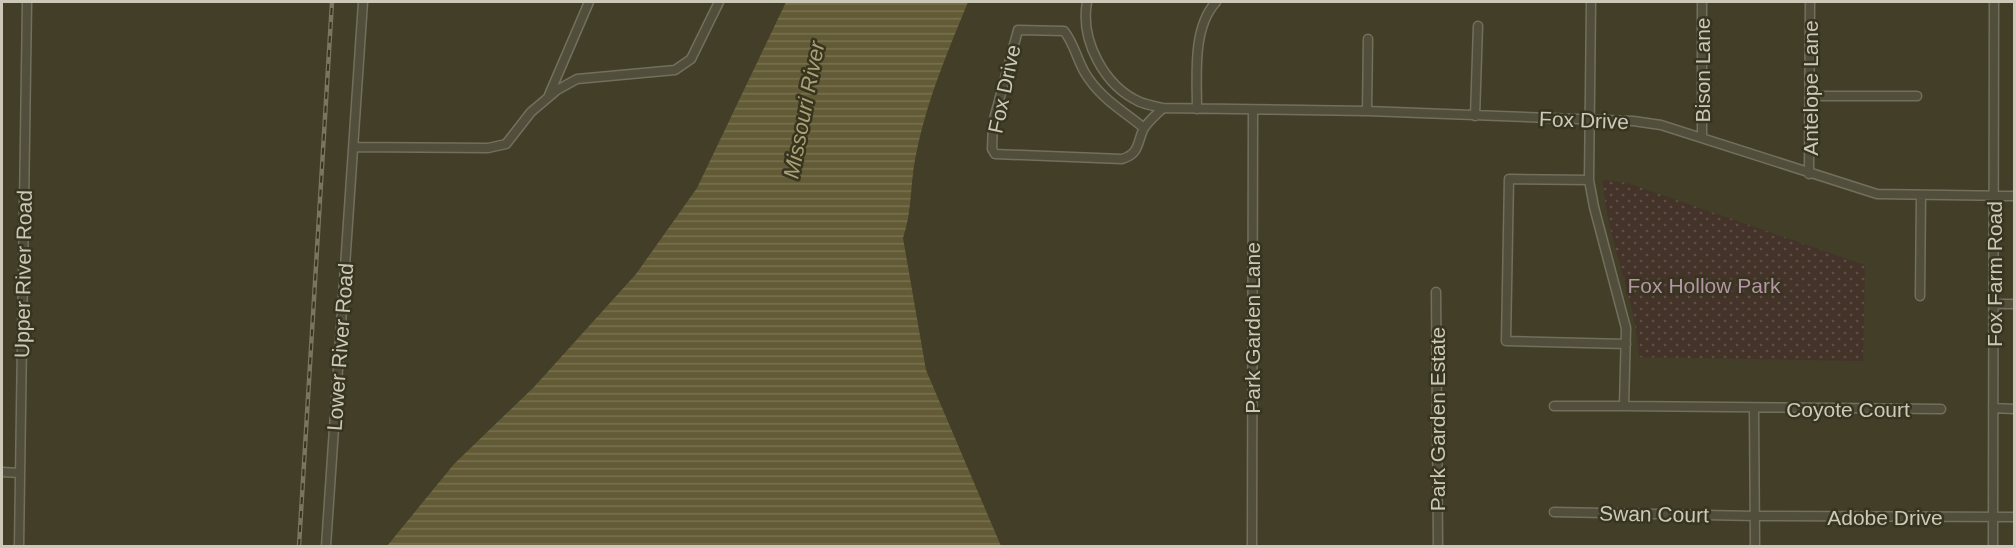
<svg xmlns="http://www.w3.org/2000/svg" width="2016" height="548" viewBox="0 0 2016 548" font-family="Helvetica,sans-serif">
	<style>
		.park { fill: url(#park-dots) }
		.water { fill: url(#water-rules) }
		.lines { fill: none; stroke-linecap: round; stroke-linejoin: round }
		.minor-casing { stroke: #726f5d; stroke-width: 11 }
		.minor { stroke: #524e3c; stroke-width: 8 }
		.rail-casing { stroke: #79755e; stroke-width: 4.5 }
		.rail { stroke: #373420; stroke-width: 2; stroke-dasharray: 7; stroke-linecap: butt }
		.labels { text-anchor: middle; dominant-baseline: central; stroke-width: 5; stroke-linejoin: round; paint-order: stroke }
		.street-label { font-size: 21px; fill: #ccc9b9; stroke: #373420 }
		.park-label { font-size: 21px; fill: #b594a5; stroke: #373420 }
		.water-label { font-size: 22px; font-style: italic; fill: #aaa073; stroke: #373420 }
	</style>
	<defs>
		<pattern id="park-dots" width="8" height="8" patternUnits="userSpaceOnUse" patternTransform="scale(1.5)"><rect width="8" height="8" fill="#433329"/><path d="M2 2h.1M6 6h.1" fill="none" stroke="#5d4f46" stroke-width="1.8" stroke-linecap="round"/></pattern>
		<pattern id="water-rules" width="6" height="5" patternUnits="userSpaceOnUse" patternTransform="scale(1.5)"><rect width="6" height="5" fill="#635b36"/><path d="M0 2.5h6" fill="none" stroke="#787151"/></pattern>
	</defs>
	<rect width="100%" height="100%" fill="#423e27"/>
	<!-- park -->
	<path class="park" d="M1603 180 1627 183 1865 265 1863 361 1639 357C1636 296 1606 240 1603 180Z"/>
	<!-- water -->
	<path class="water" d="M786 2H968C946 56 926 102 915 160 910 187 912 212 903 238L926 370 1001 546H387L454 464 534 387 636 274 697 188Z"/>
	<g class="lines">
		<!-- minor casing -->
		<g class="minor-casing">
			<path id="minor" d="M1087 2C1080 40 1104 86 1140 102 1147 105 1156 106 1163 108L1367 111 1633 121 1661 125 1877 194 2014 196
				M1591 2 1589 180 1594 207 1626 328 1624 406 1941 409
				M549 95 589 2
				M1811 96H1917
				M1197 109C1197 76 1192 28 1216 2
				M1367 111 1368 39
				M1475 116 1478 26
				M1144 128C1122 110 1100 98 1085 73 1077 60 1074 43 1064 31L1018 30 993 123 992 149 995 154 1122 159C1139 154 1137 144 1143 130 1147 122 1157 114 1163 108
				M1702 138V2
				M354 147 488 148 506 144 531 112 557 90 577 79 675 70 691 59 719 2
				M1809 174 1810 2
				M1589 180 1509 179 1506 341 1626 344
				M1436 292 1438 546
				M1920 296 1921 195
				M1993 304H2014
				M1554 406H1624
				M1993 408 2014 409
				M1754 409 1755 546
				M2 472 20 473
				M1554 512 1755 516 2014 517
				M19 546 27 2
				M326 546 363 2
				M1252 546 1253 110
				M1993 546 1994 2"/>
		</g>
		<!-- minor -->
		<use href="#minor" class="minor"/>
		<!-- rail casing -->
		<g class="rail-casing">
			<path id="rail" d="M299 546 332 2"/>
		</g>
		<!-- rail -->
		<use href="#rail" class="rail"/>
	</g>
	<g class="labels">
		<!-- street labels -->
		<g class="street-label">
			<text transform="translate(1702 70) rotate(-90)">Bison Lane</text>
			<text transform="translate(1810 88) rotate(-90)">Antelope Lane</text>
			<text transform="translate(1004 89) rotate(-78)">Fox Drive</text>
			<text transform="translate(1584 120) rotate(2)">Fox Drive</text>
			<text transform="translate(23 274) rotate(-89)">Upper River Road</text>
			<text transform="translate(1994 274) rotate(-90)">Fox Farm Road</text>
			<text transform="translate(1252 328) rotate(-90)">Park Garden Lane</text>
			<text transform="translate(340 347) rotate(-86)">Lower River Road</text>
			<text x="1848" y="409">Coyote Court</text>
			<text transform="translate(1437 419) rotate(-90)">Park Garden Estate</text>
			<text transform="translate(1654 514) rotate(1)">Swan Court</text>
			<text x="1885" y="517">Adobe Drive</text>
		</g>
		<!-- park labels -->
		<g class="park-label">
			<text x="1704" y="285">Fox Hollow Park</text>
		</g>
		<!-- water labels -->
		<g class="water-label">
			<text transform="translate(804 110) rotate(-79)">Missouri River</text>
		</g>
	</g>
	<!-- border -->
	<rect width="2016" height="548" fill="none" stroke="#ccc9b9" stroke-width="6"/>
</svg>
